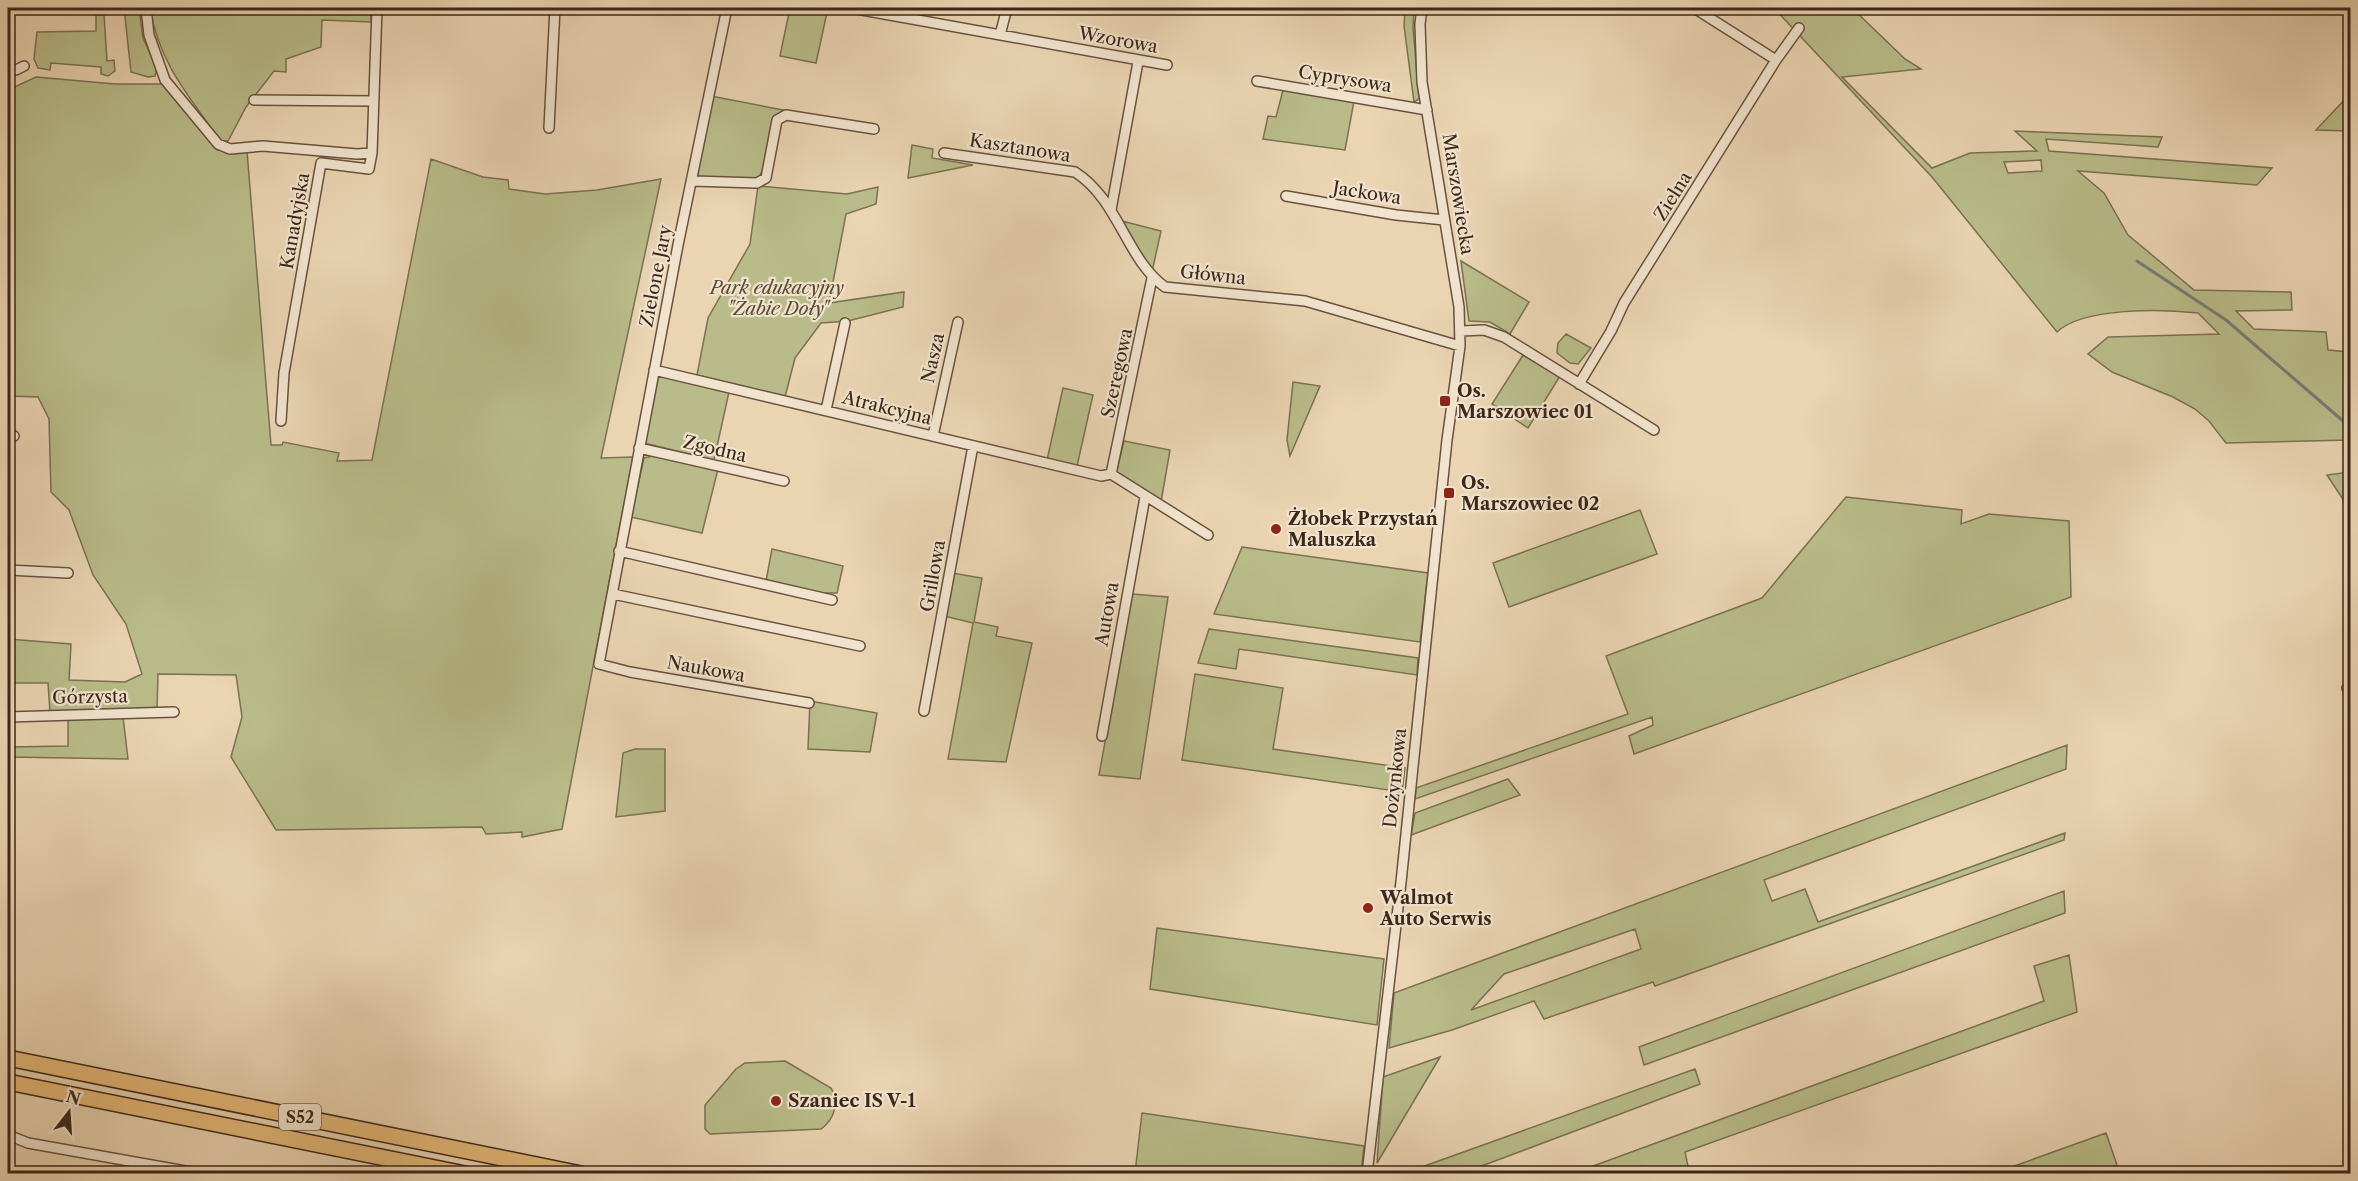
<svg xmlns="http://www.w3.org/2000/svg" width="2358" height="1181" viewBox="0 0 2358 1181" font-family="'Libre Caslon Text',serif">
	<style>
		.green { fill: #b9bc8a; stroke: #7a7252; stroke-width: 1.5; fill-rule: evenodd }
		.lines { fill: none; stroke-linecap: round; stroke-linejoin: round }
		.stream { stroke: #767d78; stroke-width: 3 }
		.minor-casing { stroke: #68523f; stroke-width: 12 }
		.highway-casing { stroke: #3c2719; stroke-width: 18 }
		.minor { stroke: #f1e3cd; stroke-width: 9 }
		.highway { stroke: #e5ba79; stroke-width: 15 }
		.poi-dot { fill: #8f2418; stroke: #f1e3cd; stroke-width: 2 }
		.labels { text-anchor: middle; dominant-baseline: central; stroke-width: 4.5; stroke-linejoin: round; paint-order: stroke }
		.shield { fill: #f1e3cd; stroke: #725f4f; stroke-width: 1.5 }
		.shield-label { font-size: 16px; font-weight: bold; fill: #3c2719 }
		.street-label { font-size: 18px; fill: #3c2719; stroke: #f1e3cd }
		.park-label { font-size: 18px; font-style: italic; fill: #5b4c35; stroke: #f1e3cd }
		.poi-label { font-size: 18px; font-weight: bold; fill: #3c2719; stroke: #f1e3cd; text-anchor: start }
	</style>
	<rect width="100%" height="100%" fill="#ead4b2"/>
	<filter id="stains"><feTurbulence type="fractalNoise" baseFrequency=".00333" numOctaves="4"/><feColorMatrix values="0 0 0 0 .2 0 0 0 0 .09 0 0 0 0 .02 0 0 0 .5 -.17"/></filter>
	<radialGradient id="worn" r=".72"><stop offset=".6" stop-color="#630" stop-opacity="0"/><stop offset="1" stop-color="#630" stop-opacity=".3"/></radialGradient>
	<!-- green -->
	<path class="green" d="M124 8H139L143 38 157 68 155 76 148 77 131 72Z
		M150 8H371V22L322 20 321 47 286 59V72L274 71 246 107 228 141H221C189 97 159 63 150 8Z
		M790 8H828L816 63 780 56Z
		M1405 8H1414L1413 27 1419 99 1414 102 1404 26Z
		M1774 8H1852L1905 59 1921 69 1842 77 1932 168 1970 153 2037 151 2015 131 2162 137 2158 147 2046 139 2049 151 2272 168 2257 185 2078 171 2104 193 2128 235 2194 290 2291 292 2292 310 2236 311 2254 329 2326 332 2328 350 2350 352V417H2347L2350 420V440L2226 443 2209 421 2195 409 2173 397 2112 372 2088 354 2108 337 2219 334 2198 313C2163 309 2083 307 2057 332L1932 177ZM2041 160 2042 171 2008 173 2004 162Z
		M96 15H104L107 61 114 60 115 71 108 76 101 74V67L51 63 50 70 38 68 34 59 37 32 96 31Z
		M36 77 115 84H165L217 150 247 151 271 445H282L283 442 339 453 337 461 372 460 431 159 483 177 508 180 509 189 545 194 597 190 661 179 601 458 633 457 562 829 522 837V832L486 834 482 827 276 830 231 757 242 717 236 675 158 674 157 711 50 712 48 683H8V639L71 644 69 680 125 682 142 674 126 624 93 575 69 510 51 492 49 419 38 397 8 396V90Z
		M1283 90 1354 101 1345 150 1263 139 1268 116 1276 117Z
		M2350 94V131L2316 130Z
		M711 96 783 110C763 128 774 163 755 181L699 177 697 172Z
		M912 145 933 149 932 158 973 165 908 178Z
		M758 186 847 194 878 187 876 204 846 214 829 303 904 292 903 307 848 321 821 323 795 358 785 397 697 375 708 318 750 244Z
		M1122 221 1161 231 1152 272 1124 225Z
		M1461 261 1529 302 1510 334 1490 322 1469 321Z
		M1566 334 1591 348 1578 364 1570 363 1557 353 1558 343Z
		M1523 355 1560 376 1528 428 1492 404Z
		M658 375 729 392 714 460 644 443Z
		M1293 382 1320 386 1290 456 1287 440Z
		M1063 388 1093 395 1077 466 1047 460Z
		M1124 441 1170 450 1161 502 1116 474Z
		M653 456 718 469 702 533 631 517 644 458Z
		M2350 472V510L2327 475Z
		M1846 497 1962 510 1961 524 1989 514 2069 521 2071 597 1634 754 1629 736 1653 725 1652 717 1415 799 1416 788 1628 714 1606 656 1762 598Z
		M1640 510 1657 554 1509 607 1493 563Z
		M1242 547 1428 573 1420 642 1214 614Z
		M772 549 843 566 837 593H823L766 581Z
		M952 573 982 578 974 622 998 627 996 636 1032 643 1006 762 948 759 973 623 944 616Z
		M1132 594 1168 597 1140 779 1099 775Z
		M1209 629 1418 658 1417 675 1239 649 1236 669 1198 663Z
		M1195 674 1283 688 1273 749 1405 768 1402 792 1182 760Z
		M810 701 877 713 870 752 808 749Z
		M123 717 128 759 8 757V747L68 746V718Z
		M2067 745 2066 769 1764 880 1772 901 1805 889 1818 922 2065 833 2064 840 1655 986 1653 982 1544 1019 1534 1001 1452 1030 1389 1048 1394 993ZM1635 929 1641 949 1471 1010 1504 974Z
		M635 749H665V811L616 817 623 753Z
		M1508 779 1520 795 1411 835 1415 813Z
		M2064 891 2065 913 1644 1065 1639 1047Z
		M1157 928 1384 959 1377 1025 1150 989Z
		M2069 955 2077 1012 1685 1152 1689 1171 1681 1173H1574L2044 1001 2034 966Z
		M1440 1057 1377 1163 1383 1077Z
		M785 1061 831 1088C840 1102 834 1120 821 1129L710 1134 705 1129V1105L736 1069 745 1063Z
		M1695 1069 1700 1084 1463 1173H1405Z
		M1142 1113 1364 1146 1361 1173H1135Z
		M2106 1133 2117 1165 2094 1173H1995Z"/>
	<g class="lines">
		<!-- stream -->
		<path class="stream" d="M2137 261 2226 320 2350 427"/>
		<!-- minor casing -->
		<g class="minor-casing">
			<path id="minor" d="M146 8 149 35 165 80 218 144 230 149 263 146 357 154 372 153
				M727 8 678 245 599 664 630 672 809 703
				M851 8 1167 65
				M1694 8 1776 60
				M1000 35 1007 8
				M8 68 16 70 24 66
				M1257 81 1427 110
				M254 100 374 101
				M549 128 555 8
				M944 153 1075 172C1119 200 1126 259 1165 287L1305 301 1460 346
				M693 181 757 183 766 178 777 120 786 115 874 129
				M1286 196 1396 215 1444 220
				M1111 210 1138 62
				M1461 331 1484 330 1504 337 1654 430
				M654 370 1101 476 1111 474
				M1579 384 1611 331 1624 303 1776 60 1799 28
				M826 410 845 323
				M281 421 284 373 321 163 369 169 372 153 377 8
				M8 435 14 436
				M933 436 958 322
				M639 448 784 481
				M1111 474 1152 278
				M1111 474 1208 535
				M619 551 832 600
				M8 570 68 573
				M613 594 860 646
				M2347 688 2350 689
				M924 711 973 446
				M8 717 174 712
				M1102 736 1145 497
				M8 1135 28 1143 202 1174
				M1367 1174 1401 882 1447 440 1460 346 1459 307 1422 82 1420 24 1422 8"/>
		</g>
		<!-- highway casing -->
		<g class="highway-casing">
			<path id="highway" d="M8 1058 581 1174
				M8 1082 465 1174"/>
		</g>
		<!-- minor -->
		<use href="#minor" class="minor"/>
		<!-- highway -->
		<use href="#highway" class="highway"/>
	</g>
	<!-- markers -->
	<g class="poi-dot">
		<rect x="1439" y="395" width="12" height="12" rx="3"/>
		<rect x="1443" y="487" width="12" height="12" rx="3"/>
		<circle cx="1276" cy="529" r="6"/>
		<circle cx="1368" cy="908" r="6"/>
		<circle cx="776" cy="1101" r="6"/>
	</g>
	<g class="labels">
		<!-- shield labels -->
		<rect class="shield" x="279" y="1104" width="42" height="26" rx="4.5"/>
		<g class="shield-label">
			<text x="300" y="1117">S52</text>
		</g>
		<!-- street labels -->
		<g class="street-label">
			<text transform="translate(1118 40) rotate(10)">Wzorowa</text>
			<text transform="translate(1345 79) rotate(9)">Cyprysowa</text>
			<text transform="translate(1020 148) rotate(9)">Kasztanowa</text>
			<text transform="translate(1367 193) rotate(9)">Jackowa</text>
			<text transform="translate(1458 194) rotate(81)">Marszowiecka</text>
			<text transform="translate(1673 196) rotate(-58)">Zielna</text>
			<text transform="translate(295 221) rotate(-80)">Kanadyjska</text>
			<text transform="translate(1213 275) rotate(6)">Główna</text>
			<text transform="translate(656 276) rotate(-79)">Zielone Jary</text>
			<text transform="translate(933 358) rotate(-78)">Nasza</text>
			<text transform="translate(1117 373) rotate(-78)">Szeregowa</text>
			<text transform="translate(887 408) rotate(14)">Atrakcyjna</text>
			<text transform="translate(715 449) rotate(13)">Zgodna</text>
			<text transform="translate(933 576) rotate(-80)">Grillowa</text>
			<text transform="translate(1107 614) rotate(-80)">Autowa</text>
			<text transform="translate(706 669) rotate(10)">Naukowa</text>
			<text transform="translate(90 697) rotate(-1)">Górzysta</text>
			<text transform="translate(1395 778) rotate(-84)">Dożynkowa</text>
		</g>
		<!-- park labels -->
		<g class="park-label">
			<text x="777" y="288">Park edukacyjny<tspan x="777" dy="21">"Żabie Doły"</tspan></text>
		</g>
		<!-- poi labels -->
		<g class="poi-label">
			<text x="1457" y="391">Os.<tspan x="1457" dy="21">Marszowiec 01</tspan></text>
			<text x="1461" y="483">Os.<tspan x="1461" dy="21">Marszowiec 02</tspan></text>
			<text x="1288" y="519">Żłobek Przystań<tspan x="1288" dy="21">Maluszka</tspan></text>
			<text x="1380" y="898">Walmot<tspan x="1380" dy="21">Auto Serwis</tspan></text>
			<text x="788" y="1101">Szaniec IS V-1</text>
		</g>
	</g>
	<!-- margin -->
	<rect width="2358" height="1181" fill="none" stroke="#ead4b2" stroke-width="30"/>
	<rect x="9" y="9" width="2340" height="1163" fill="none" stroke="#3c2719" stroke-width="3"/>
	<rect x="15" y="15" width="2328" height="1151" fill="none" stroke="#3c2719" stroke-width="1.5"/>
	<!-- north arrow -->
	<g transform="translate(69 1112) rotate(17)" stroke="#f1e3cd" stroke-width="4.5" paint-order="stroke">
	<path d="M0-4.5L10 22L0 15L-10 22Z" fill="#3c2719"/>
	<text y="-9" font-size="16" font-weight="bold" text-anchor="middle" fill="#3c2719">N</text>
	</g>
	<rect width="100%" height="100%" filter="url(#stains)"/>
	<rect width="100%" height="100%" fill="url(#worn)"/>
</svg>
